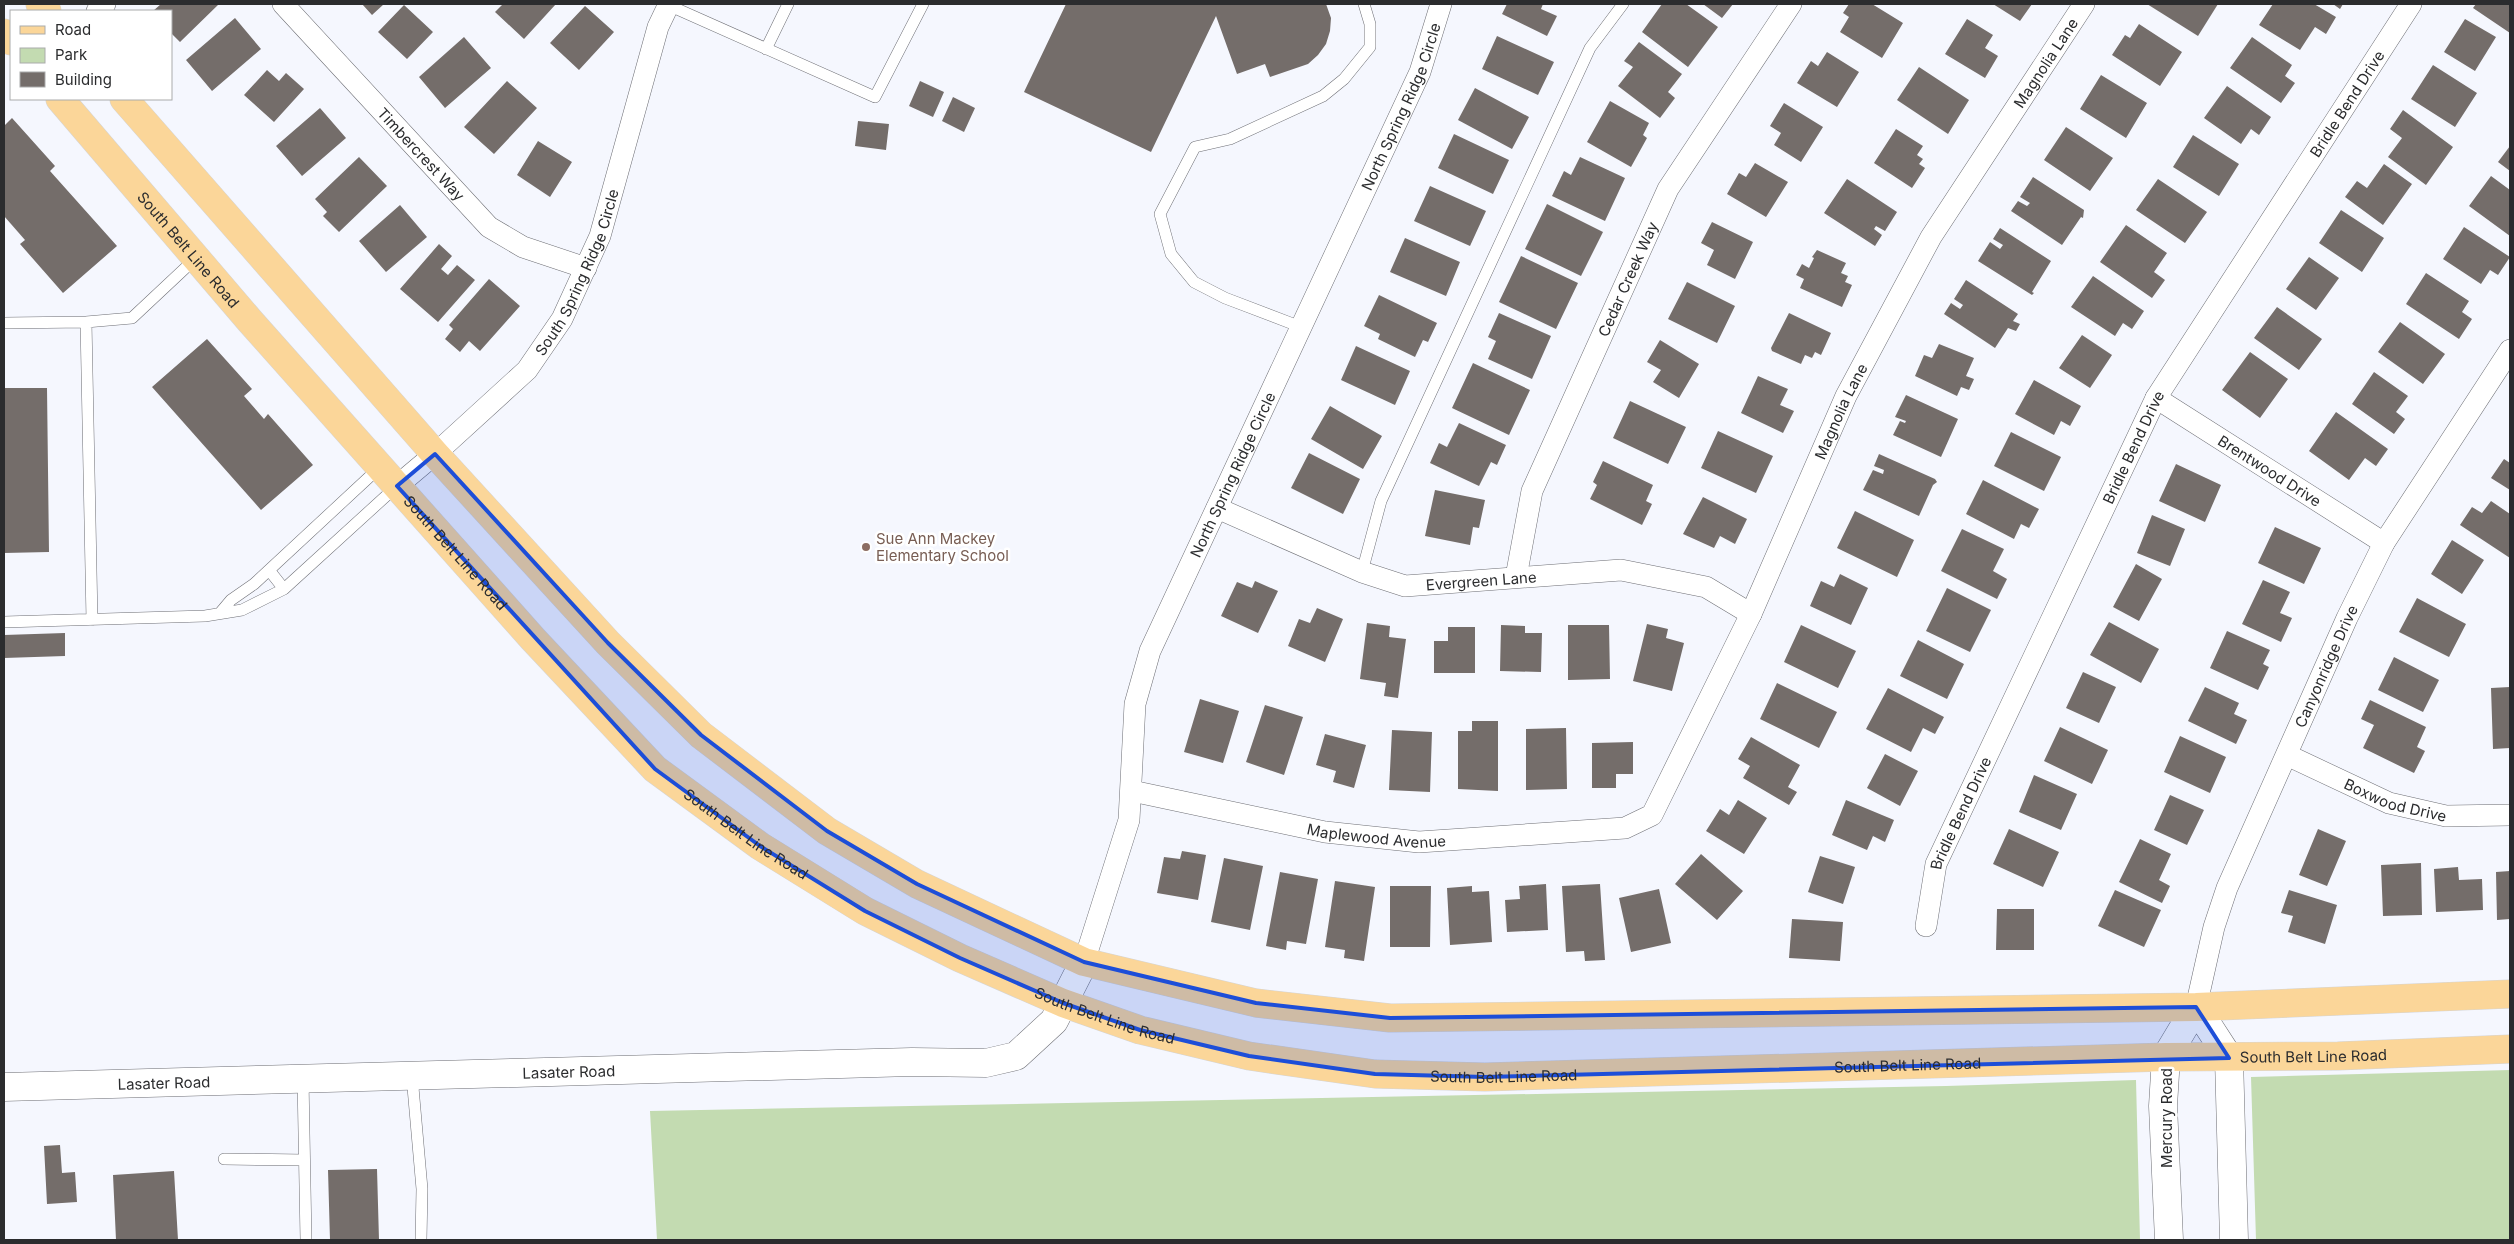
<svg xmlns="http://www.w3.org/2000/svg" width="2514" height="1244" viewBox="0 0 2514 1244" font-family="Inter,sans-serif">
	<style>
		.green { fill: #c3dbb1 }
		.building { fill: #746d6a }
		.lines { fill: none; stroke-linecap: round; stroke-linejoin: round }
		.lane-casing { stroke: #6e6f75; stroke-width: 12 }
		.street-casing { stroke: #6e6f75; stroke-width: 22 }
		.secondary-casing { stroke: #6e6f75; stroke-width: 29 }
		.primary-casing { stroke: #d5d5d5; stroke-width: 29 }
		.lane { stroke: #fff; stroke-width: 11 }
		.street { stroke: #fff; stroke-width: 21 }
		.secondary { stroke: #fff; stroke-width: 28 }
		.primary { stroke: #fbd699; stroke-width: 28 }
		.marked { fill: #1d4ed8; fill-opacity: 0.2; stroke: #1d4ed8; stroke-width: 4; stroke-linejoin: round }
		.education-dot { fill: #8d6e63; stroke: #fff; stroke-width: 2 }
		.labels { text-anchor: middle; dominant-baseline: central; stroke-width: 5; stroke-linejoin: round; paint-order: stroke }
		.street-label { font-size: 15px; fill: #2b2c2e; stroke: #fff }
		.education-label { font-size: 15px; fill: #785e54; stroke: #fff; text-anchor: start }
	</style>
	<rect width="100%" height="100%" fill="#f5f7fe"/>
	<!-- green -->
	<path class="green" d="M2510 1070V1240H2256L2251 1077Z
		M2136 1080 2140 1240H657L650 1111 1946 1086Z"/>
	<!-- building -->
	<path class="building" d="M161 4H219L180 42 171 33V11H153Z
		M362 4H384L372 15Z
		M503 4H556L524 39 495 12Z
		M1066 4H1326L1331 18 1330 31 1326 44 1318 55 1308 64 1270 77 1265 64 1237 74 1216 16 1151 152 1024 92Z
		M1507 4H1543L1541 9 1557 16 1547 36 1502 14Z
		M1662 4H1686L1718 27 1688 67 1642 32Z
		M1703 4H1733L1722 18Z
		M1849 4H1872L1903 23 1882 58 1840 32 1849 17 1843 13Z
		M1993 4H2032L2020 21Z
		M2147 4H2218L2198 36Z
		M2273 4H2314L2336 17 2326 34 2315 27 2300 50 2259 25Z
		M2333 4H2343L2340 9Z
		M2476 4H2510V33L2473 8Z
		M404 5 433 32 407 59 378 32Z
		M585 6 614 32 579 70 550 43Z
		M235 18 261 49 212 91 186 60Z
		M1967 19 1993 35 1985 48 1998 56 1985 78 1945 54Z
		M2465 19 2496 37 2475 71 2444 52Z
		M2139 24 2182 52 2160 86 2112 55 2125 35 2130 38Z
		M1497 36 1554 62 1538 95 1482 69Z
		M464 37 491 68 445 108 419 77Z
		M2252 37 2292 65 2285 76 2295 83 2281 103 2230 68Z
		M1639 42 1682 74 1668 92 1675 98 1660 118 1618 86 1633 67 1624 61Z
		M1827 52 1859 72 1837 107 1797 83 1811 61 1818 66Z
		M2433 65 2477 93 2455 127 2411 99Z
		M1919 67 1969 100 1948 134 1897 100Z
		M267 70 279 81 286 73 304 89 274 122 244 95Z
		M2101 75 2147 103 2126 138 2080 109Z
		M507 81 537 108 494 154 464 127Z
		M920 81 944 92 933 117 909 106Z
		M2227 86 2271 117 2259 135 2251 129 2241 144 2204 118Z
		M1475 88 1529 117 1512 149 1458 120Z
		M953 97 975 108 964 132 942 121Z
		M1610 101 1649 123 1643 135 1647 138 1631 167 1587 142Z
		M1784 103 1823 127 1801 162 1774 145 1781 133 1770 126Z
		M320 108 346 138 302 176 276 146Z
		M2403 110 2453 147 2426 185 2388 157 2402 138 2390 129Z
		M12 118 55 166 50 171 117 246 63 293 20 244 25 240 4 216V126Z
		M858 121 889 124 886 150 855 146Z
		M2066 127 2113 158 2090 191 2044 160Z
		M1896 129 1923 146 1917 155 1923 159 1919 164 1925 168 1912 188 1874 163Z
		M1454 134 1509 160 1493 194 1438 168Z
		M2193 135 2239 164 2219 196 2173 167Z
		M538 141 572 162 550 197 517 175Z
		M2510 146V171L2498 162Z
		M359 157 387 186 339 232 323 216 327 212 315 199Z
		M1580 157 1625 178 1605 221 1552 196 1564 171 1571 175Z
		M1755 163 1788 182 1766 217 1727 194 1739 173 1746 177Z
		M2384 164 2412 184 2383 225 2345 197 2357 181 2367 188Z
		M2491 176 2510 190V236L2469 206Z
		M2033 177 2084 210 2083 218 2081 217 2062 245 2011 211 2018 201 2027 206 2030 203 2020 197Z
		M1847 179 1897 212 1885 231 1876 226 1874 229 1882 235 1875 246 1824 213Z
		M2158 179 2207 212 2185 243 2136 210Z
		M1430 186 1486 211 1470 246 1414 221Z
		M1547 204 1603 232 1581 276 1525 249Z
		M400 205 427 237 386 272 359 241Z
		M2341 210 2384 238 2362 272 2319 243Z
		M1712 222 1753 242 1735 279 1707 265 1714 250 1701 243Z
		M2126 225 2167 253 2154 272 2165 280 2152 298 2100 262Z
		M2464 227 2510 257 2498 275 2490 270 2481 284 2443 259Z
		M2000 228 2051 261 2032 292 2034 293 2032 295 1978 261 1990 242 2000 249 2003 245 1993 239Z
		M1405 238 1460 262 1446 296 1390 272Z
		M439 244 452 256 441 269 448 275 457 265 475 280 438 322 400 289Z
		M1817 250 1846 263 1841 273 1848 276 1845 282 1852 285 1842 307 1800 288 1804 279 1796 275 1802 264 1809 268 1814 258 1812 257Z
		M1521 256 1578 283 1556 329 1499 302Z
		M2309 257 2339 278 2316 310 2286 289Z
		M2426 273 2469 301 2462 312 2472 319 2459 339 2406 304Z
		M2093 276 2144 311 2132 329 2123 323 2115 336 2071 307Z
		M489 279 520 306 480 351 469 341 460 352 445 339 453 329 449 325Z
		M1966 280 2018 314 2013 321 2020 324 2016 331 2008 328 1995 348 1944 314 1951 303 1960 309 1963 305 1954 299Z
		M1687 282 1735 306 1717 343 1668 319Z
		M1379 295 1437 323 1428 342 1423 340 1415 357 1378 339 1380 334 1364 326Z
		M2277 307 2322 339 2299 370 2254 338Z
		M1499 313 1551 336 1532 379 1488 359 1496 341 1488 337Z
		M1789 313 1831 333 1821 355 1815 352 1812 358 1805 355 1801 364 1772 351 1771 348Z
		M2400 322 2445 354 2423 384 2378 352Z
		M2082 335 2112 355 2090 388 2059 368Z
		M207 339 252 389 244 396 264 419 268 414 313 465 261 510 152 387Z
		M1660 340 1699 364 1679 398 1653 382 1661 370 1647 362Z
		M1939 344 1974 358 1966 376 1974 379 1969 390 1961 387 1957 396 1915 376 1924 355 1932 358Z
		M1356 346 1410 371 1395 405 1341 380Z
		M2250 352 2288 379 2260 418 2222 390Z
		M1473 363 1530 390 1509 435 1452 408Z
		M2374 372 2408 396 2396 412 2405 419 2394 434 2352 404Z
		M1758 376 1788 389 1780 405 1794 411 1783 433 1741 413Z
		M2034 380 2081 406 2070 426 2061 421 2054 435 2015 414Z
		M4 388H47L49 552 4 553Z
		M1906 395 1958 419 1941 457 1893 435 1900 421 1905 423 1906 421 1895 417Z
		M1630 401 1686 427 1668 464 1613 438Z
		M1330 406 1382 436 1363 469 1311 439Z
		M2336 412 2388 449 2376 466 2365 458 2349 480 2309 451Z
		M1459 423 1506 445 1497 465 1491 462 1479 486 1430 463 1439 443 1447 447Z
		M1718 431 1773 456 1756 493 1701 468Z
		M2011 432 2061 457 2044 491 1994 466Z
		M1309 453 1360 479 1343 514 1291 488Z
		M1879 454 1935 479 1937 482 1933 485 1919 516 1863 490 1873 470 1883 474 1884 470 1874 466Z
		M2504 459 2510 463V490L2491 478Z
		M1603 461 1653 485 1646 501 1652 504 1642 525 1590 499 1597 485 1593 482Z
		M2176 464 2221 485 2205 522 2159 501Z
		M1983 480 2039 509 2029 528 2021 524 2014 539 1966 514Z
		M1435 490 1485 500 1479 528 1473 527 1470 545 1425 536Z
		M1703 497 1747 519 1735 544 1720 536 1714 548 1683 534Z
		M2491 501 2510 514V558L2460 525 2472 507 2482 513Z
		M1855 511 1914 540 1897 577 1837 548Z
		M2152 515 2185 529 2170 566 2137 553Z
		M2275 527 2321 548 2304 584 2258 563Z
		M1962 529 2004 549 1993 571 2007 579 1997 599 1941 571Z
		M2452 540 2484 560 2462 594 2431 574Z
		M2136 564 2162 579 2139 621 2113 607Z
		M1840 574 1868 588 1851 625 1810 606 1821 581 1834 587Z
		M2263 580 2290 592 2280 613 2292 618 2281 642 2242 624Z
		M1255 581 1278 591 1258 633 1221 616 1237 582 1252 588Z
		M1947 588 1991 610 1970 652 1926 631Z
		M2417 598 2466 624 2449 657 2399 632Z
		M1317 608 1343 619 1325 662 1288 646 1299 619 1310 623Z
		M2109 622 2159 649 2141 683 2090 655Z
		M1367 623 1390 626 1389 637 1406 639 1398 698 1384 696 1386 683 1360 679Z
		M1647 624 1668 629 1666 638 1684 643 1672 691 1633 681Z
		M1501 625 1525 626V633H1542L1541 672 1500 671Z
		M1568 625H1609L1610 679 1568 680Z
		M1801 625 1856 651 1838 688 1784 662Z
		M1448 627H1475V673H1434V641H1448Z
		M2227 631 2270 650 2263 664 2269 667 2258 690 2210 668Z
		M65 633V656L4 658V635Z
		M1918 640 1964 664 1947 699 1900 676Z
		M2394 657 2439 680 2423 712 2378 690Z
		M2083 672 2116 687 2099 723 2066 708Z
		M1777 683 1837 712 1819 748 1760 719Z
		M2205 687 2239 703 2234 714 2247 720 2236 744 2188 721Z
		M2510 687V748L2493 749 2491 688Z
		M1888 688 1944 717 1935 734 1923 728 1911 752 1866 729Z
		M1200 699 1239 711 1223 763 1184 752Z
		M2370 700 2426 727 2417 747 2425 751 2414 773 2363 748 2374 725 2361 719Z
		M1265 705 1303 717 1284 775 1246 762Z
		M1472 721H1498V791L1458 789V731H1472Z
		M2060 727 2108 750 2092 784 2044 761Z
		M1566 728 1567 789 1526 790V729Z
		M1392 730 1432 732 1430 792 1389 790Z
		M1325 734 1366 745 1354 788 1333 782 1336 771 1316 765Z
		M2180 736 2226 757 2210 793 2164 772Z
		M1751 737 1800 765 1788 787 1797 792 1789 805 1743 778 1750 766 1738 759Z
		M1633 742V774H1616V788H1592V743Z
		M1885 754 1918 771 1900 806 1867 788Z
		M2034 775 2077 794 2061 830 2019 812Z
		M2170 795 2204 810 2187 845 2154 830Z
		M1738 800 1767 818 1744 854 1706 831 1720 809 1729 815Z
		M1846 800 1894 820 1885 842 1873 836 1867 850 1832 835Z
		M2009 829 2059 852 2043 887 1993 864Z
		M2318 829 2346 841 2327 886 2299 875Z
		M2140 839 2171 854 2159 880 2170 886 2162 903 2119 882Z
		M1182 851 1206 855 1198 900 1157 893 1164 857 1180 859Z
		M1701 854 1743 891 1717 920 1675 884Z
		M1820 856 1855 867 1843 904 1808 892Z
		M1224 858 1263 866 1250 930 1211 922Z
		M2421 863 2422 915 2383 916 2381 865Z
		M2458 867 2459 880 2482 879 2483 910 2436 912 2434 869Z
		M2510 871V919L2497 920 2496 872Z
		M1280 872 1318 879 1306 944 1287 941 1286 950 1266 946Z
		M1335 881 1375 887 1364 961 1344 958 1345 950 1325 947Z
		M1546 884 1548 930 1507 932 1505 900 1520 899 1519 886Z
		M1600 884 1605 960 1585 961 1584 951 1566 952 1562 886Z
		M1390 886H1431L1430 947H1390Z
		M1472 886V892L1489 891 1492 942 1450 945 1447 888Z
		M1659 889 1671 943 1631 952 1619 898Z
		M2115 890 2161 910 2144 947 2098 926Z
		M2289 890 2337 905 2325 944 2288 932 2293 916 2281 913Z
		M1997 909H2034V950H1996Z
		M1792 919 1843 922 1840 961 1789 958Z
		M60 1145 62 1173 75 1172 77 1202 47 1204 44 1146Z
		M377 1169 379 1240H330L328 1170Z
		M174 1171 178 1240H116L113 1175Z"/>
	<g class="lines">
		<!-- lane casing -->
		<g class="lane-casing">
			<path id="lane" d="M668 5 875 97 923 4
				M766 49 788 4
				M86 322 92 620
				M4 323 86 322 132 318 196 258
				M1301 327 1225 298 1194 282 1171 254 1160 214 1195 147 1230 139 1323 96 1344 79 1370 47V24L1364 4
				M269 570 284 589
				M1362 572 1381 501 1590 48 1623 4
				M220 613 231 600 254 584 380 467
				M4 622 205 616 242 610 284 589 397 486
				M412 1076 422 1189 421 1240
				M303 1079 306 1240
				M224 1159 304 1160"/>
		</g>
		<!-- street casing -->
		<g class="street-casing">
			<g id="street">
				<path id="s1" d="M283 4 489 227 523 247 586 268"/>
				<path d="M97 11 105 4"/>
				<path id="s2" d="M2156 398 2384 543"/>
				<path id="s3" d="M397 486 435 454 527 370 562 319 600 236 658 27 669 4"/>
				<path id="s4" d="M1217 508 1362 572 1405 586 1621 570 1706 587 1751 614"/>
				<path id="s5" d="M1516 577 1532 491 1668 189 1791 4"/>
				<path id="s6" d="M2287 755 2389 803 2446 816 2510 815"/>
				<path id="s7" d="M1132 791 1325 832 1419 842 1625 828 1652 815 1751 614 1846 396 1931 237 2084 4"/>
				<path id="s8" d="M1926 926 1936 864 2156 398 2411 4"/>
				<path id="s9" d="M1084 962 1129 820 1135 704 1150 651 1420 72 1441 4"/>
				<path id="s10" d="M2196 1007 2214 927 2227 888 2347 618 2384 543 2510 350"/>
			</g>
		</g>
		<!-- secondary casing -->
		<g class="secondary-casing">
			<g id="secondary">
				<path id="s11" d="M4 1087 912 1062 986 1063 1016 1056 1054 1021 1084 962"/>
				<path d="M2169 1240 2163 1106 2166 1057 2196 1007 2229 1058 2234 1240"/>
			</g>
		</g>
		<!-- primary casing -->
		<g class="primary-casing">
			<g id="primary">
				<path d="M40 4 47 11"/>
				<path d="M4 33 11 41"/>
				<path id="s12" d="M60 99 250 321 533 639 655 769 760 846 865 911 960 958 1063 1003 1140 1030 1249 1056 1375 1074 1485 1077 2166 1057 2338 1056 2510 1049"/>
				<path d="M124 99 435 454 608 643 701 735 827 831 917 884 1084 962 1256 1003 1390 1018 2196 1007 2510 994"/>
			</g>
		</g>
		<!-- lane -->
		<use href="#lane" class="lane"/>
		<!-- street -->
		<use href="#street" class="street"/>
		<!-- secondary -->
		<use href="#secondary" class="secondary"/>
		<!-- primary -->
		<use href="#primary" class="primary"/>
	</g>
	<!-- marked area -->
	<path class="marked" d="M435 454 608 643 701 735 827 831 917 884 1084 962 1256 1003 1390 1018 2196 1007 2229 1058 1485 1077 1375 1074 1249 1056 1140 1030 1063 1003 960 958 865 911 760 846 655 769 397 486Z"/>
	<!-- markers -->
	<circle class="education-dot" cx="866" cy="547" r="5"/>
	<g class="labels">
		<!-- street labels -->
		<g class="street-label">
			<text stroke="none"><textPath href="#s7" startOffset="1379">Magnolia Lane</textPath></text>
			<text stroke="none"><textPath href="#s8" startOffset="929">Bridle Bend Drive</textPath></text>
			<text stroke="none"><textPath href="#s9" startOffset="920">North Spring Ridge Circle</textPath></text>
			<text stroke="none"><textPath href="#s1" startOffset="204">Timbercrest Way</textPath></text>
			<text stroke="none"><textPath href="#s12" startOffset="198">South Belt Line Road</textPath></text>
			<text stroke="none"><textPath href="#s3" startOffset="285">South Spring Ridge Circle</textPath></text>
			<text stroke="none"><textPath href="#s5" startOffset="320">Cedar Creek Way</textPath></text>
			<text stroke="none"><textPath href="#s7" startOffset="974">Magnolia Lane</textPath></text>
			<text stroke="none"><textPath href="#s8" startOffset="524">Bridle Bend Drive</textPath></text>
			<text stroke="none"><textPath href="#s2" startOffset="135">Brentwood Drive</textPath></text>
			<text stroke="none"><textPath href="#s9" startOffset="515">North Spring Ridge Circle</textPath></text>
			<text stroke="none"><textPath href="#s12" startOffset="602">South Belt Line Road</textPath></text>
			<text stroke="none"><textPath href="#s4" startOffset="280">Evergreen Lane</textPath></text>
			<text stroke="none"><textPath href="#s10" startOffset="366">Canyonridge Drive</textPath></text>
			<text stroke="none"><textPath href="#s6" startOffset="118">Boxwood Drive</textPath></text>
			<text stroke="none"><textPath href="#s8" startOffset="119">Bridle Bend Drive</textPath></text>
			<text stroke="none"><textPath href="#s12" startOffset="1008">South Belt Line Road</textPath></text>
			<text stroke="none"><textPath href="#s7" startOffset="249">Maplewood Avenue</textPath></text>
			<text stroke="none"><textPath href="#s12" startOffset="1412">South Belt Line Road</textPath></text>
			<text stroke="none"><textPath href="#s12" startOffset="2628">South Belt Line Road</textPath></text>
			<text stroke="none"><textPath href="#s12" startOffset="2222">South Belt Line Road</textPath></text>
			<text stroke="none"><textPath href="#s11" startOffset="565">Lasater Road</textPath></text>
			<text stroke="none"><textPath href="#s12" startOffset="1818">South Belt Line Road</textPath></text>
			<text stroke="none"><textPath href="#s11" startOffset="160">Lasater Road</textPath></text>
			<text transform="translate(2166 1118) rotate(-90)">Mercury Road</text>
		</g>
		<!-- education labels -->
		<g class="education-label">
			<text x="876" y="538">Sue Ann Mackey<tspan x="876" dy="17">Elementary School</tspan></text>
		</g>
	</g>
	<!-- border -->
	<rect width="2514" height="1244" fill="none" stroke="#2b2c2e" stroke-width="10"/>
	<!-- legend -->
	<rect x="10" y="10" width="162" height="90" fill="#ffffff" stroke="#aaabab"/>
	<rect x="20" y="26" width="25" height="8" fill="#fbd699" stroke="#aaabab"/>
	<text x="55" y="35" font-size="15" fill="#2b2c2e">Road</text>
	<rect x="20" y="48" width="25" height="15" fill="#c3dbb1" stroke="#aaabab"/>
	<text x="55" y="60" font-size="15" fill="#2b2c2e">Park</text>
	<rect x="20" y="72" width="25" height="15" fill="#746d6a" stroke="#aaabab"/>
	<text x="55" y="85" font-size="15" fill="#2b2c2e">Building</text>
</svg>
